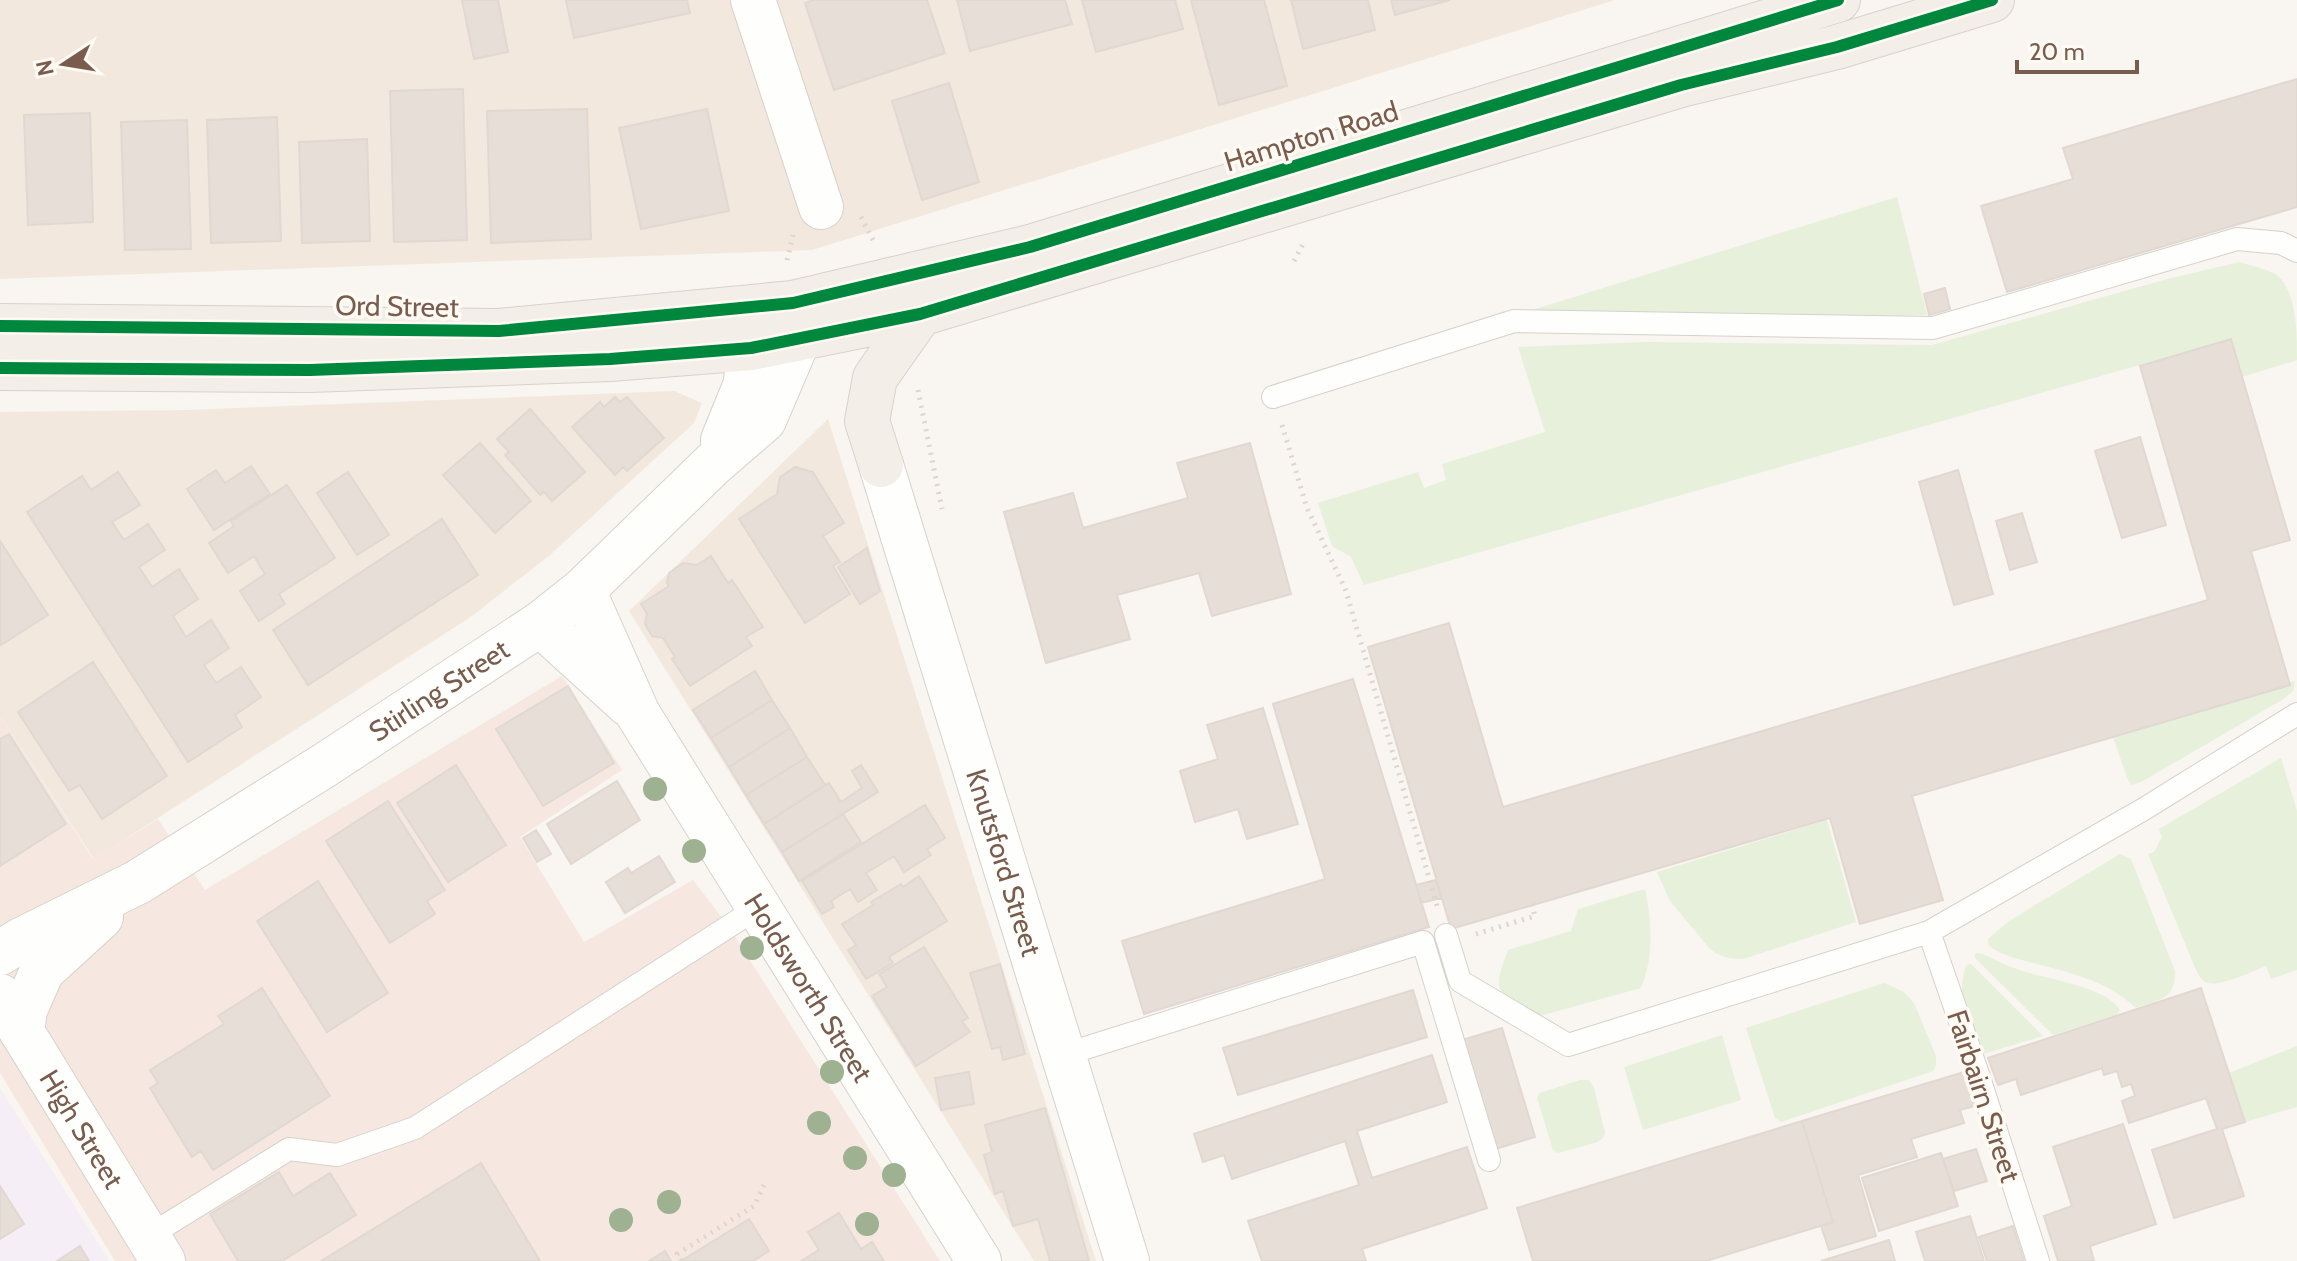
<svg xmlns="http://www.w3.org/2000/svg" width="2297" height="1261" viewBox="0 0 2297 1261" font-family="Cabin,sans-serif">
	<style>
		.residential { fill: #f2e8de }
		.commercial { fill: #f6e8e1 }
		.education { fill: #f6eef6 }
		.green { fill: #e7f0db }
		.building { fill: #e6ded7; stroke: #e2d8d2; stroke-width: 2 }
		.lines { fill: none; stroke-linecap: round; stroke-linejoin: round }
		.service-casing { stroke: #d7d1cb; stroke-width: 24 }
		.minor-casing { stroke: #d7d1cb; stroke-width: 46 }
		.tertiary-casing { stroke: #d7d1cb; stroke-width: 46 }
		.primary-casing { stroke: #dad1cc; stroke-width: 46 }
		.path { stroke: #dcd5d0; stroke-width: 5; stroke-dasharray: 2 6; stroke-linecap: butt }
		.service { stroke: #fefefd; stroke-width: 22 }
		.minor { stroke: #fefefd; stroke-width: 44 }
		.tertiary { stroke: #fefefd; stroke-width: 44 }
		.primary { stroke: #f3eee8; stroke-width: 44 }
		.cycleway-casing { stroke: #fffaf3; stroke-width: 17 }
		.cycleway { stroke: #00873e; stroke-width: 12 }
		.tree { fill: #9eb190 }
		.labels { text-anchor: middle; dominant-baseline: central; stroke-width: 7; stroke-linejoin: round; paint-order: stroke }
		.street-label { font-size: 28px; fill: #7a5c4d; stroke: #fffaf3 }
	</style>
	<rect width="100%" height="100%" fill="#f9f5f0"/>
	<!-- residential -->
	<path class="residential" d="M0 0H1615L812 250 0 279Z
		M674 391 702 403 694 423 550 555 472 616 94 859 0 715V412L186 410Z
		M828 419 1096 1261H1034L629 611Z"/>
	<!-- commercial -->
	<path class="commercial" d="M562 676 622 770 520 837 584 942 693 880 729 927 940 1261H115L0 1073V715L93 859 158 819 205 890Z"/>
	<!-- education -->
	<path class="education" d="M0 1088 109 1261H0Z"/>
	<!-- green -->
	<path class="green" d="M1897 197 1927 315 1535 318 1522 313Z
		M2240 262C2252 266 2267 269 2277 275 2297 293 2297 331 2297 360L2242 377 2231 339 1364 585 1351 557 1332 546 1318 503 1418 472 1424 488 1446 480 1442 464 1545 432 1518 347 1646 342 1932 345 2171 278Z
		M2295 681 2293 691 2282 700 2143 781 2132 785 2128 780 2113 737Z
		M2281 758 2297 811V970L2271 979 2266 966C2253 971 2222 986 2209 983 2202 982 2199 976 2196 970L2148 854 2154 852 2162 837 2159 829Z
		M1827 820 1856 922 1743 959C1730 959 1720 957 1710 949L1670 901 1657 872Z
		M2120 854 2131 859 2175 971C2176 999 2159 1000 2136 1008 2109 983 2077 974 2041 965 2023 960 2004 957 1989 946L1988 939 2009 921Z
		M1645 889C1652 922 1654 957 1641 988L1536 1017C1524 1009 1498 998 1499 982 1499 972 1505 959 1508 950L1571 931 1578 909Z
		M1976 953 1983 954C1996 960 2009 967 2023 971 2047 979 2107 987 2120 1010L2116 1015 2053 1035 1974 957Z
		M1971 964 2043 1036 1973 1057C1966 1026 1956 997 1966 965Z
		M1884 983 1904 992 1914 1003 1936 1056V1065L1933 1071 1781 1122 1775 1118 1746 1028Z
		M1722 1035 1741 1100 1643 1130 1624 1067Z
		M2297 1046V1107L2245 1122 2229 1073Z
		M1580 1080H1589L1594 1088 1605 1133 1602 1139 1598 1142 1558 1153 1553 1150 1537 1098 1540 1093Z"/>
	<!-- building -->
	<path class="building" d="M462 0H498L508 52 474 59Z
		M566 0H687L690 13 574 38Z
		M813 0H927L945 53 834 90 805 3Z
		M957 0H1065L1072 24 970 51Z
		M1082 0H1175L1183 29 1096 52Z
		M1191 0H1264L1287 86 1219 105Z
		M1291 0H1368L1375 30 1303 49Z
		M1391 0H1450L1395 15Z
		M2297 79V207L2007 292 1981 206 2073 179 2063 148Z
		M949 83 979 182 922 200 892 101Z
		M463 89 467 240 394 242 390 91Z
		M587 109 591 239 491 243 487 111Z
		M707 109 729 211 641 229 619 128Z
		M90 113 93 222 28 225 24 115Z
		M277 117 281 241 211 243 207 120Z
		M187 120 191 249 125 250 121 122Z
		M367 139 370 241 302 243 299 142Z
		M1945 288 1950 309 1929 315 1924 294Z
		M2231 339 2290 540 2251 551 2290 685 1912 796 1943 900 1860 924 1830 818 1451 929 1368 647 1449 623 1503 807 2208 600 2140 366Z
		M615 397 620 402 627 397 664 438 627 471 623 467 615 475 572 427 600 402 604 407Z
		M530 409 585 472 552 501 544 492 540 495 505 455 509 452 497 439Z
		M2140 437 2166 525 2122 538 2095 451Z
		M480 443 531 501 495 533 443 475Z
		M1250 443 1291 594 1212 616 1199 573 1117 595 1130 639 1046 663 1004 512 1073 493 1083 528 1188 498 1177 463Z
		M251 466 270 494 214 530 187 489 216 470 225 483Z
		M795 467 813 472 844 523 823 536 840 562 833 566 850 594 805 623 739 519 777 494 780 477Z
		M1958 470 1993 594 1954 605 1919 482Z
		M118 472 140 505 112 522 124 540 148 524 165 550 139 567 152 587 179 569 198 599 173 616 186 637 211 620 229 648 204 665 216 683 241 667 261 697 235 715 242 727 188 762 27 512 82 476 91 490Z
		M348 472 389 535 357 555 317 493Z
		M287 485 335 558 279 594 285 604 259 621 240 591 265 574 254 556 228 573 209 543 234 526 231 521Z
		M2022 513 2037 562 2010 570 1996 521Z
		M442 519 478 575 308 685 273 630Z
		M0 541 48 615 1 645 0 644Z
		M867 548 880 591 860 604 838 567Z
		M711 556 728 583 732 580 763 627 746 637 752 646 690 686 672 659 675 657 663 638 652 636 645 624 647 614 641 604 669 586 667 583 669 573 683 563 697 565Z
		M93 662 167 776 102 819 80 785 69 791 18 712Z
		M755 671 772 700 711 738 693 710Z
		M1353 679 1429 927 1144 1014 1122 941 1325 879 1273 704Z
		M568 686 614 763 543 806 496 729Z
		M772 700 790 728 729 767 711 738Z
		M1263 708 1298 824 1247 839 1238 809 1195 822 1180 771 1218 759 1207 725Z
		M790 728 807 757 746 795 729 767Z
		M9 734 66 824 0 866V739Z
		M807 757 825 785 764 824 746 795Z
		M456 765 506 845 448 882 397 803Z
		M861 765 878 792 782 852 764 824 829 783 841 802 862 788 852 771Z
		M617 781 640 820 571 864 547 824Z
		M388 801 445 890 427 901 435 914 390 943 326 841Z
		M925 805 945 838 927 849 931 855 904 872 894 856 866 873 877 890 858 902 850 889 831 901 834 907 822 914 802 881Z
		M843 814 861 842 799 881 782 852Z
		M536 830 551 854 537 862 523 838Z
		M659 856 675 882 625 913 606 882 628 868 631 873Z
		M919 876 947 921 889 957 893 963 866 979 848 950 856 945 842 924 873 905 871 902 901 884 903 887Z
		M1436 880 1441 898 1421 903 1416 885Z
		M318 881 388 993 327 1032 257 921Z
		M924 947 968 1018 962 1021 970 1032 916 1066 872 996 887 987 879 974Z
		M1000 964 1025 1054 1003 1060 1000 1047 992 1049 970 973Z
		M262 988 330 1096 213 1170 201 1151 192 1157 150 1088 158 1083 150 1070 224 1024 218 1016Z
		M2201 988 2245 1122 2222 1129 2244 1196 2174 1218 2152 1150 2217 1129 2206 1098 2129 1123 2122 1101 2135 1096 2131 1084 2122 1087 2117 1071 2104 1075 2102 1068 2021 1095 2016 1079 1998 1085 1988 1058Z
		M1413 990 1427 1037 1238 1095 1223 1048Z
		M1502 1028 1535 1137 1492 1150 1459 1041Z
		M1432 1055 1447 1102 1357 1131 1372 1178 1467 1147 1487 1208 1362 1249 1366 1261H1262L1248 1221 1359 1185 1345 1141 1232 1179 1224 1155 1203 1162 1194 1134Z
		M969 1072 974 1104 941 1110 935 1078Z
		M1964 1072 1974 1106 1960 1110 1964 1123 1911 1139 1917 1157 1858 1175 1876 1236 1829 1250 1821 1226 1833 1222 1802 1121Z
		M1045 1108 1089 1261H1050L1038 1219 1013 1226 1003 1191 995 1194 984 1155 992 1152 985 1125Z
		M1802 1121 1833 1222 1706 1261H1533L1517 1208Z
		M2123 1124 2156 1224 2090 1246 2094 1261H2058L2044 1216 2072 1206 2053 1147Z
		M1976 1149 1987 1181 1954 1191 1943 1159Z
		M1941 1153 1958 1206 1879 1231 1862 1178Z
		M481 1163 540 1261H321Z
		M279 1172 293 1196 330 1173 356 1215 282 1261H238L210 1214Z
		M0 1186 24 1224 0 1239Z
		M839 1213 861 1249 872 1242 884 1261H801L819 1250 808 1232Z
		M1970 1216 1984 1261H1925L1916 1232Z
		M749 1219 769 1251 753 1261H681Z
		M2013 1226 2024 1261H1987L1979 1237Z
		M1889 1240 1895 1261H1821Z
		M80 1246 89 1261H57Z
		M665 1251 671 1261H649Z"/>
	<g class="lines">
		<!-- service casing -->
		<g class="service-casing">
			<path id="service" d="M1273 397 1514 321 1933 328 2237 239 2281 243 2297 251
				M1929 932 1976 1068 2038 1261
				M1446 935 1460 981 1568 1045 1929 932 2144 809 2297 714
				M1063 1055 1423 942 1489 1160
				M147 1237 289 1149 337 1155 415 1128 759 907"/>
		</g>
		<!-- minor casing -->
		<g class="minor-casing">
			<g id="minor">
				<path d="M753 0 821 207"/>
				<path d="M723 440 745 386 751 348 748 309"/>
				<path id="s1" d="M881 465 1127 1261"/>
				<path id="s2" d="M583 590 638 714 979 1261"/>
				<path d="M540 624 628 704"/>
				<path id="s3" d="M0 953 21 940 138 882 325 765 540 624 583 590 713 464 764 420 799 338 793 305"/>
				<path d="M22 1032 25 1010 42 971 101 917"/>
			</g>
		</g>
		<!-- tertiary casing -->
		<g class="tertiary-casing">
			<g id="tertiary">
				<path id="s4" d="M0 996 163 1261"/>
			</g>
		</g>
		<!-- primary casing -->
		<g class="primary-casing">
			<path id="primary" d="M0 326 499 331 793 303 1030 247 1838 0
				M0 368 310 370 610 359 751 348 920 314 1681 85 1837 47 1992 0
				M881 465 867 421 875 378 920 314"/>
		</g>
		<!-- path -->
		<path class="path" d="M861 217 873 240
			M787 260 793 235
			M1294 261 1303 244
			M918 390 942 509
			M1282 425 1307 508 1346 591 1438 909
			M1476 934 1535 916 1532 905
			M681 1261 677 1254 754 1206 765 1183"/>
		<!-- service -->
		<use href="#service" class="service"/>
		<!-- minor -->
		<use href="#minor" class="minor"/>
		<!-- tertiary -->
		<use href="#tertiary" class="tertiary"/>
		<!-- primary -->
		<use href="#primary" class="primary"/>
		<!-- cycleway casing -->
		<g class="cycleway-casing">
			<path id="cycleway" d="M0 326 499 331 793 303 1030 247 1838 0
				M0 368 310 370 610 359 751 348 920 314 1681 85 1837 47 1992 0"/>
		</g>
		<!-- cycleway -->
		<use href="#cycleway" class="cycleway"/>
	</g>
	<!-- trees -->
	<g class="tree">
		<circle cx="655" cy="789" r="12"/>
		<circle cx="694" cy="851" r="12"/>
		<circle cx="752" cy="948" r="12"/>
		<circle cx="832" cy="1072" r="12"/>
		<circle cx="819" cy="1123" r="12"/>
		<circle cx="855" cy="1158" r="12"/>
		<circle cx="894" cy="1175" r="12"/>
		<circle cx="669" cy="1202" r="12"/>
		<circle cx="621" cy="1220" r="12"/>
		<circle cx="867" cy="1224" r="12"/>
	</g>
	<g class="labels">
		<!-- street labels -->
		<g class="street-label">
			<text transform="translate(1311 136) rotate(-17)">Hampton Road</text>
			<text transform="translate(397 306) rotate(1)">Ord Street</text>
			<text stroke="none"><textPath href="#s3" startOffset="512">Stirling Street</textPath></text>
			<text stroke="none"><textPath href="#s1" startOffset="416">Knutsford Street</textPath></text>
			<text stroke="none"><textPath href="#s2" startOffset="458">Holdsworth Street</textPath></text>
			<text transform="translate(1984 1096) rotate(72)">Fairbairn Street</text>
			<text stroke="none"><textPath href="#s4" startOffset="156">High Street</textPath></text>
		</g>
	</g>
	<!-- north arrow -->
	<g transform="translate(64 64) rotate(258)" stroke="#fffaf3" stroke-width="6" paint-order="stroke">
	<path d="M0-6L14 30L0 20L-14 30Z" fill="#7a5c4d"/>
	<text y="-12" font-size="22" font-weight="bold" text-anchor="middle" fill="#7a5c4d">N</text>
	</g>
	<!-- scale -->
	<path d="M2017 60v12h120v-12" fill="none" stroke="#7a5c4d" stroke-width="4"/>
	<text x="2029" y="60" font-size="24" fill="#7a5c4d" stroke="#fffaf3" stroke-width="6" paint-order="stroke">20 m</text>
</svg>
